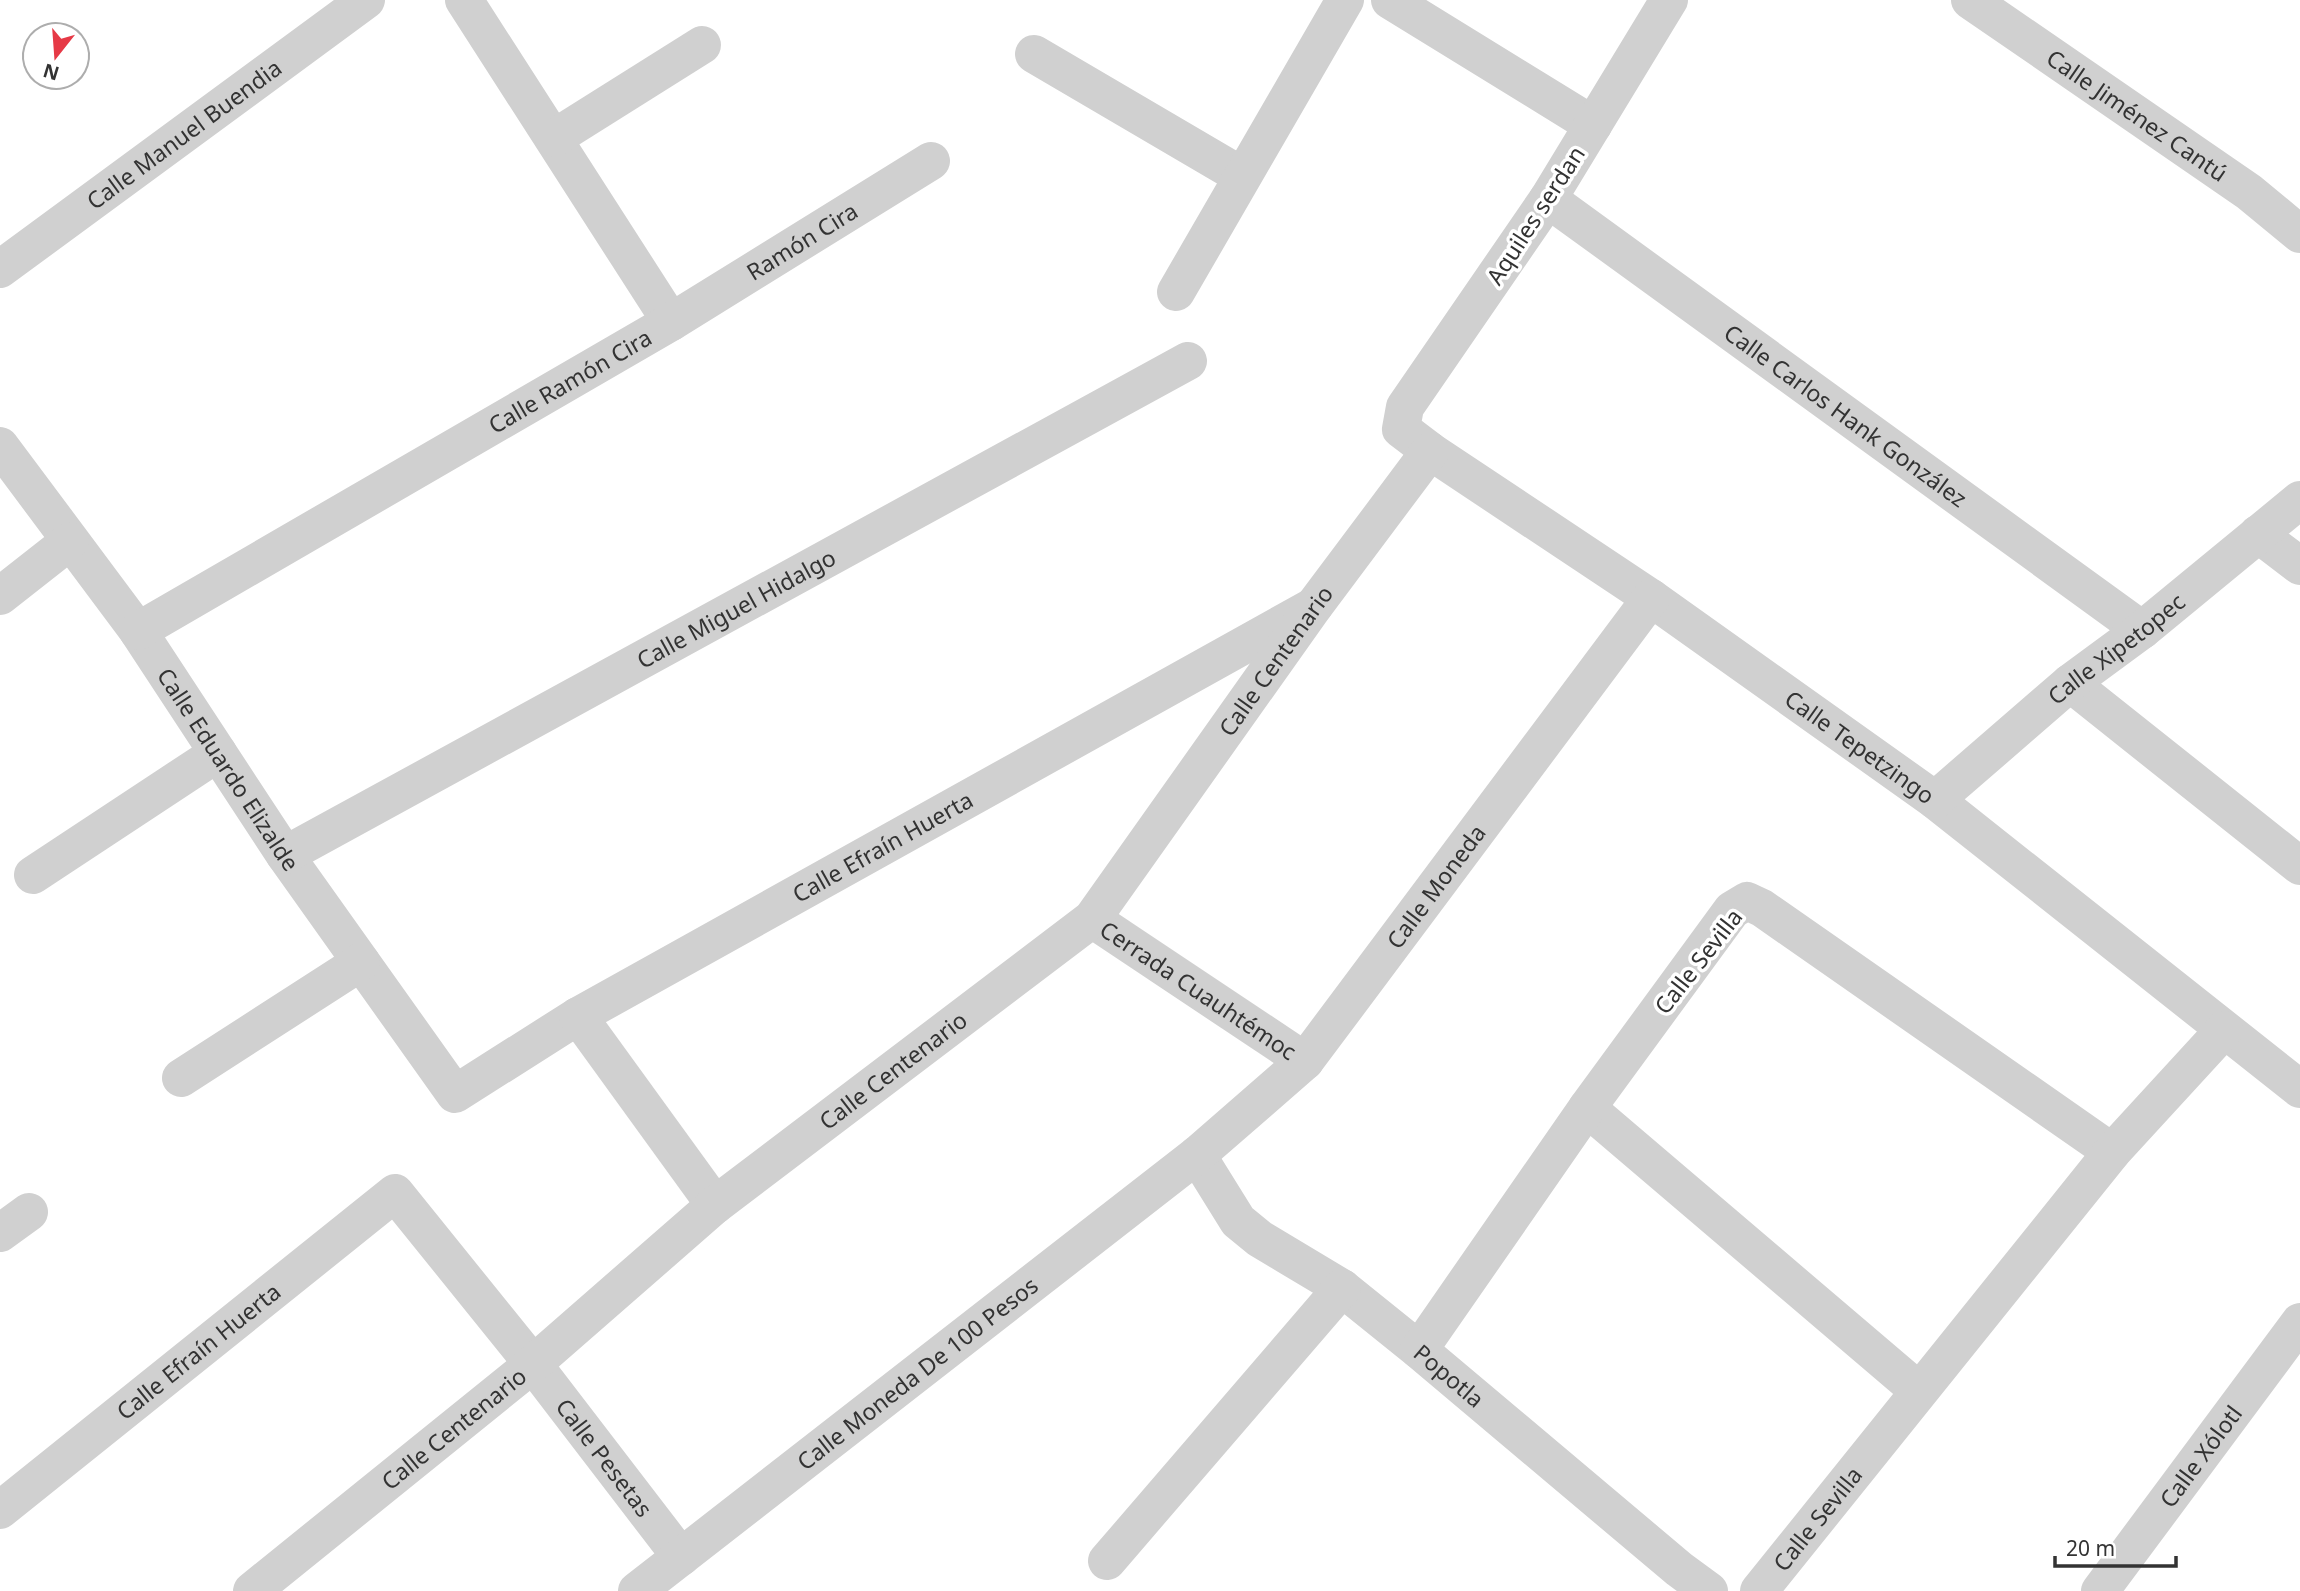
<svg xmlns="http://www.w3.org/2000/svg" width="2300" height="1591" viewBox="0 0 2300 1591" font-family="'Noto Sans',sans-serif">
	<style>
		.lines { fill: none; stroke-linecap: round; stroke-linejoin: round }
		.street { stroke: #d0d0d0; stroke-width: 38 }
		.labels { text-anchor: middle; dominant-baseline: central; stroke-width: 7; stroke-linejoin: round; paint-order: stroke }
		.street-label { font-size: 23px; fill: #333; stroke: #fff }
	</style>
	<rect width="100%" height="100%" fill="#fff"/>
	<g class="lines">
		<!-- street -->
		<g class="street">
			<path d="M464 0 671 322"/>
			<path d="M1390 0 1593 125"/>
			<path id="s1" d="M1669 0 1548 199 1405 407 1401 429 1430 451 1651 598 1935 800 2300 1089"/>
			<path id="s2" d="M1970 0 2249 192 2300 234"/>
			<path d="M1034 54 1242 176"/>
			<path d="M554 138 702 45"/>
			<path id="s3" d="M1548 199 2142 630"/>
			<path id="s4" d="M0 269 366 0"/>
			<path d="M1176 292 1345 0"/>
			<path id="s5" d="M0 446 138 631 285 855 455 1094 578 1016 1314 606"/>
			<path d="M2258 534 2300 566"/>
			<path d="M0 596 70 541"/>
			<path id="s6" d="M138 631 671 322 931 161"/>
			<path d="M2070 683 2300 866"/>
			<path id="s7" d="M1935 800 2070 683 2142 630 2300 500"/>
			<path id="s8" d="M285 855 1188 361"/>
			<path d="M33 875 218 753"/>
			<path id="s9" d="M1092 919 1305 1061"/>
			<path d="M578 1016 715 1205"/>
			<path d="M181 1078 361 962"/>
			<path d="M1587 1108 1919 1391"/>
			<path id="s10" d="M1197 1155 1238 1221 1260 1239 1342 1288 1419 1350 1679 1569 1709 1591"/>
			<path d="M0 1233 29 1212"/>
			<path d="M1419 1350 1587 1108 1732 910 1747 901 1762 908 2112 1152"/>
			<path id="s11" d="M0 1510 395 1193 533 1364 681 1557"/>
			<path d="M1107 1561 1342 1288"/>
			<path id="s12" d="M252 1591 533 1364 715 1205 1092 919 1314 606 1430 451"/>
			<path id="s13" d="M637 1591 1197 1155 1305 1061 1651 598"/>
			<path id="s14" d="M1759 1591 2112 1152 2224 1030"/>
			<path id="s15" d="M2100 1591 2300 1322"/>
		</g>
	</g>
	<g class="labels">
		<!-- street labels -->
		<g class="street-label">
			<text stroke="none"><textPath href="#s2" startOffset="203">Calle Jiménez Cantú</textPath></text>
			<text stroke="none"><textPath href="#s4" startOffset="228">Calle Manuel Buendia</textPath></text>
			<text transform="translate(1535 215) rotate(-57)">Aquiles serdan</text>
			<text stroke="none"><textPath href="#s6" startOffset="770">Ramón Cira</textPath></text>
			<text stroke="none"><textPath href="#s6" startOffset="499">Calle Ramón Cira</textPath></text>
			<text stroke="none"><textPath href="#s3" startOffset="368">Calle Carlos Hank González</textPath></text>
			<text stroke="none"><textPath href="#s8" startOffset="514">Calle Miguel Hidalgo</textPath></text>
			<text stroke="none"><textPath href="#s7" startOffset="236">Calle Xipetopec</textPath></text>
			<text stroke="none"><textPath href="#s12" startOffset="1393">Calle Centenario</textPath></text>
			<text stroke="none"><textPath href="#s1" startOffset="1066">Calle Tepetzingo</textPath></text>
			<text stroke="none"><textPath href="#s5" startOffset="396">Calle Eduardo Elizalde</textPath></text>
			<text stroke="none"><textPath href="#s5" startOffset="1286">Calle Efraín Huerta</textPath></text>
			<text stroke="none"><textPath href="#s13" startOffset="1071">Calle Moneda</textPath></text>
			<text transform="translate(1698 961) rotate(-52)">Calle Sevilla</text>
			<text stroke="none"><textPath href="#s9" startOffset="128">Cerrada Cuauhtémoc</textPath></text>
			<text stroke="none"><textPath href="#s12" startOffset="826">Calle Centenario</textPath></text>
			<text stroke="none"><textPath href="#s11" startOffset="254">Calle Efraín Huerta</textPath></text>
			<text stroke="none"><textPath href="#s13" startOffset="355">Calle Moneda De 100 Pesos</textPath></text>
			<text stroke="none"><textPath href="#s10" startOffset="340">Popotla</textPath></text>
			<text stroke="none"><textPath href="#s12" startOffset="259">Calle Centenario</textPath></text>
			<text stroke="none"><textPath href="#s11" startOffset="844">Calle Pesetas</textPath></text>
			<text stroke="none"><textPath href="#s15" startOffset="168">Calle Xólotl</textPath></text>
			<text stroke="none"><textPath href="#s14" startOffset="93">Calle Sevilla</textPath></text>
		</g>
	</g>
	<!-- north arrow -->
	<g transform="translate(56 56) rotate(197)"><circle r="33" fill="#ffffff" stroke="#adadad" stroke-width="2"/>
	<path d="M0-5L12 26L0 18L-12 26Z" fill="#e63946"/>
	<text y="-10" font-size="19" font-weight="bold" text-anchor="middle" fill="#333333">N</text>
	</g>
	<!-- scale -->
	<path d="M2055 1556v10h121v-10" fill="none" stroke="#333333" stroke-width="3.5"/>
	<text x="2066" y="1556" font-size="21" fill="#333333" stroke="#ffffff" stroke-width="5" paint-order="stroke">20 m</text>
</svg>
